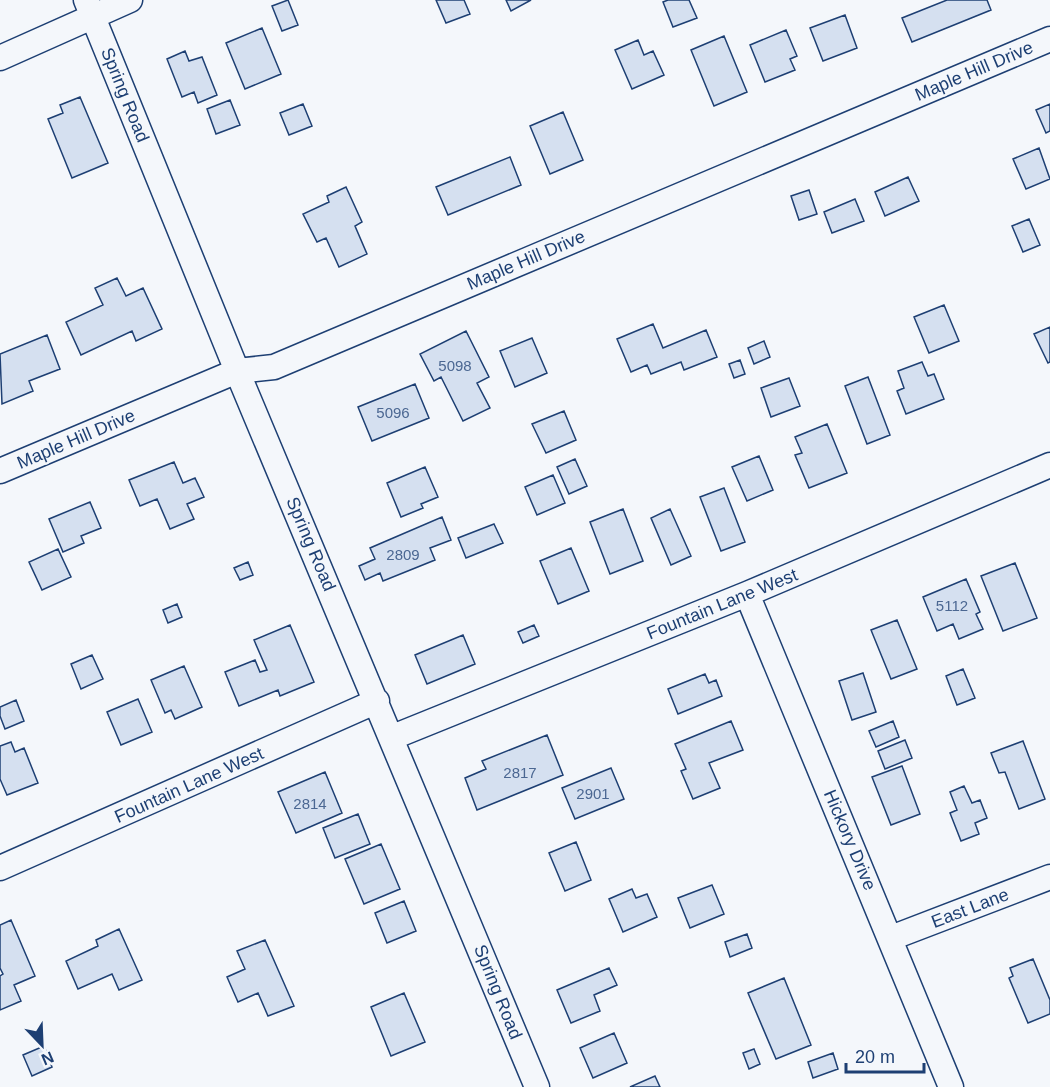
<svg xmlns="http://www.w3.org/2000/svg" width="1050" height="1087" viewBox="0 0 1050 1087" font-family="Helvetica,sans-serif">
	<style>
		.building { fill: #d5e0f0; stroke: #1d3f73; stroke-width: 1.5 }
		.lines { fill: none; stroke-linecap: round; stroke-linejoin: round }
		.minor-casing { stroke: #1d3f73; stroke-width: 27 }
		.minor { stroke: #f4f7fb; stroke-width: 24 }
		.labels { text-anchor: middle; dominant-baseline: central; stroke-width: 4.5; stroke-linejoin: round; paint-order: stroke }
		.number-label { font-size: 15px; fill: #4b6792 }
		.street-label { font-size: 18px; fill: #1d3f73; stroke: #f4f7fb }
	</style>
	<rect width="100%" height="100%" fill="#f4f7fb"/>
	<!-- building -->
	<path class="building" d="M288 0 298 25 282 31 272 6Z
		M436 0H464L470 14 446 23Z
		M506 0H531L511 11Z
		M668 0H689L697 18 673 27 663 2Z
		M947 0H987L991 10 912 42 902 18Z
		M845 15 857 48 823 61 810 28Z
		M262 28 281 74 245 89 226 43Z
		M786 30 797 56 790 59 795 70 765 82 750 45Z
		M724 36 747 92 714 106 691 50Z
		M638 40 644 55 653 51 664 75 632 89 615 50Z
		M185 51 189 61 202 57 217 95 198 103 194 92 182 97 167 59Z
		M80 97 108 163 72 178 48 119 63 113 60 105Z
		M230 100 240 125 216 134 207 109Z
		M303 104 312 126 289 135 280 113Z
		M1050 104V131L1046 133 1036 110Z
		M563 112 583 160 550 174 530 126Z
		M1039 148 1050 179 1026 189 1013 159Z
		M510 157 521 185 448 215 436 187Z
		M908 177 919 201 885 216 875 192Z
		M346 187 362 222 355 226 367 254 339 267 326 238 317 242 303 214 329 202 327 196Z
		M809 190 817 214 799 220 791 196Z
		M855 199 864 221 832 233 824 212Z
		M1029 219 1040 245 1023 252 1012 226Z
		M117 278 126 296 143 288 162 329 136 341 132 331 81 355 66 322 103 305 95 288Z
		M944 305 959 341 929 353 914 317Z
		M653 324 663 348 706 330 717 357 684 370 681 362 651 374 647 365 631 372 617 339Z
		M1050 327V362L1048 363 1034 334Z
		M466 331 489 377 477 383 490 408 463 421 441 377 434 381 420 354Z
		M47 335 60 369 29 381 33 391 2 404 0 354Z
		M532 338 547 373 515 387 500 351Z
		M764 341 770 357 754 364 748 348Z
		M740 360 745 374 734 378 729 364Z
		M922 362 928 376 934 374 944 399 906 414 897 391 904 388 898 371Z
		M868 377 890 435 867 444 845 386Z
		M789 378 800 406 771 417 761 388Z
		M415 384 429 418 372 441 358 407Z
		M564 411 576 440 546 453 532 424Z
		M827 424 847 473 809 488 795 455 802 453 795 437Z
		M759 456 773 490 747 501 732 467Z
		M575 459 587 486 569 494 557 467Z
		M174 462 183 483 195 478 204 497 187 504 194 519 170 529 157 499 140 506 129 480Z
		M425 467 438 497 421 504 423 508 401 517 387 483Z
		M553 475 565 503 537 515 525 487Z
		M724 488 745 542 721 551 700 497Z
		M90 502 101 528 81 536 84 543 63 552 49 519Z
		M623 509 643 561 610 574 590 522Z
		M670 509 691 556 671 565 651 518Z
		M442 517 451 540 430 548 435 560 383 581 380 573 365 580 359 566 375 559 370 548Z
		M494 524 503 543 466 558 458 538Z
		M571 548 589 591 558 604 540 561Z
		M58 549 71 577 42 590 29 562Z
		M248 562 253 575 240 580 234 568Z
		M1015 563 1037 618 1003 631 981 576Z
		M966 579 980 612 976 614 983 629 959 639 953 624 937 631 923 597Z
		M177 604 182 617 168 623 163 610Z
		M897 620 917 669 891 679 871 630Z
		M290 625 314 682 280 696 278 690 239 706 225 672 255 660 260 672 267 670 254 640Z
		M534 625 539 636 523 643 518 632Z
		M463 635 475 664 427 684 415 655Z
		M92 655 103 679 81 689 71 664Z
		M184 666 202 707 175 719 171 710 165 713 151 680Z
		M963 669 975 698 957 705 946 676Z
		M863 673 876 712 852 720 839 681Z
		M705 674 709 683 716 680 722 696 678 714 668 689Z
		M138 699 152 732 121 745 107 712Z
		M16 700 24 721 5 729 0 716V707Z
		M731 721 743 750 709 763 720 788 693 799 681 771 686 769 675 744Z
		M893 721 899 737 876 747 869 731Z
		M547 735 563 775 477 810 465 778 486 769 482 761Z
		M905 740 912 758 885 769 878 751Z
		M1023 741 1045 799 1019 809 1005 772 999 773 991 753Z
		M11 742 15 752 24 748 38 783 7 795 0 779V746Z
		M902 766 920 814 891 825 872 777Z
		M611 768 624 799 575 819 562 788Z
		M325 772 342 813 296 833 278 792Z
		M964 786 972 803 980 800 987 818 975 823 979 834 961 841 950 813 957 810 950 792Z
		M358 814 370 844 335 858 323 828Z
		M576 842 591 880 565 891 549 853Z
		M381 844 400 889 364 904 345 859Z
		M712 885 724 914 690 928 678 898Z
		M632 889 636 898 647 894 657 917 623 932 609 899Z
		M404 901 416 931 387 943 375 913Z
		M11 920 35 976 14 985 21 1001 0 1010V976L3 974 0 968V925Z
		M119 929 142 980 119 990 112 974 78 989 66 961 98 946 96 940Z
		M747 934 752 948 730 957 725 942Z
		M265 940 294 1006 268 1016 258 993 238 1002 227 977 245 969 237 951Z
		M1033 959 1050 1000V1014L1028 1023 1009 978 1013 976 1010 968Z
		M609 968 617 985 594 995 600 1011 571 1023 557 990Z
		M784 978 811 1045 776 1059 748 993Z
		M404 993 425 1042 391 1056 371 1007Z
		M614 1033 627 1063 593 1078 580 1048Z
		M44 1046 52 1067 32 1076 23 1055Z
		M754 1049 760 1064 749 1069 743 1053Z
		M833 1053 838 1069 813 1078 808 1062Z
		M655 1076 660 1087H630Z"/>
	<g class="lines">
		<!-- minor casing -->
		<g class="minor-casing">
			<path id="minor" d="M86 0 237 371 537 1087
				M0 58 130 0
				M0 471 237 371 274 367 1050 39
				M747 594 951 1087
				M393 737 747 594 1050 465
				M0 868 377 701
				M891 938 1050 877"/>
		</g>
		<!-- minor -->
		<use href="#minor" class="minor"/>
	</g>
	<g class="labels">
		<!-- number labels -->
		<g class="number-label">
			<text x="455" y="365">5098</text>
			<text x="393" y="412">5096</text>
			<text x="403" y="554">2809</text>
			<text x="952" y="605">5112</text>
			<text x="520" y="772">2817</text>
			<text x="593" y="793">2901</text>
			<text x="310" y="803">2814</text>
		</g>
		<!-- street labels -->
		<g class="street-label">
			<text transform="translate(974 71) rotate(-23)">Maple Hill Drive</text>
			<text transform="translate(125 95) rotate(68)">Spring Road</text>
			<text transform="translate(526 260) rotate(-23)">Maple Hill Drive</text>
			<text transform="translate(76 439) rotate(-23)">Maple Hill Drive</text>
			<text transform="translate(311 544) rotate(67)">Spring Road</text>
			<text transform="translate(722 604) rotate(-22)">Fountain Lane West</text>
			<text transform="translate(189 785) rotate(-24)">Fountain Lane West</text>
			<text transform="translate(850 840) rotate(67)">Hickory Drive</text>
			<text transform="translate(970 908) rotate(-21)">East Lane</text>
			<text transform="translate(498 992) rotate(68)">Spring Road</text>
		</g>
	</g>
	<!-- north arrow -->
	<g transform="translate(42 1045) rotate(157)" stroke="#f4f7fb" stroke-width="4.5" paint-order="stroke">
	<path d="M0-4.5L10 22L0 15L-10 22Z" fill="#1d3f73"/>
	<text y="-9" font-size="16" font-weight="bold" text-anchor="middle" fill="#1d3f73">N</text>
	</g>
	<!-- scale -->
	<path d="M846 1063v9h78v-9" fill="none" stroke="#1d3f73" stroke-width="3"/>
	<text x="855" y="1063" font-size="18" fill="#1d3f73" stroke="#f4f7fb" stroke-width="4.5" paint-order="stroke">20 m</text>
</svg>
